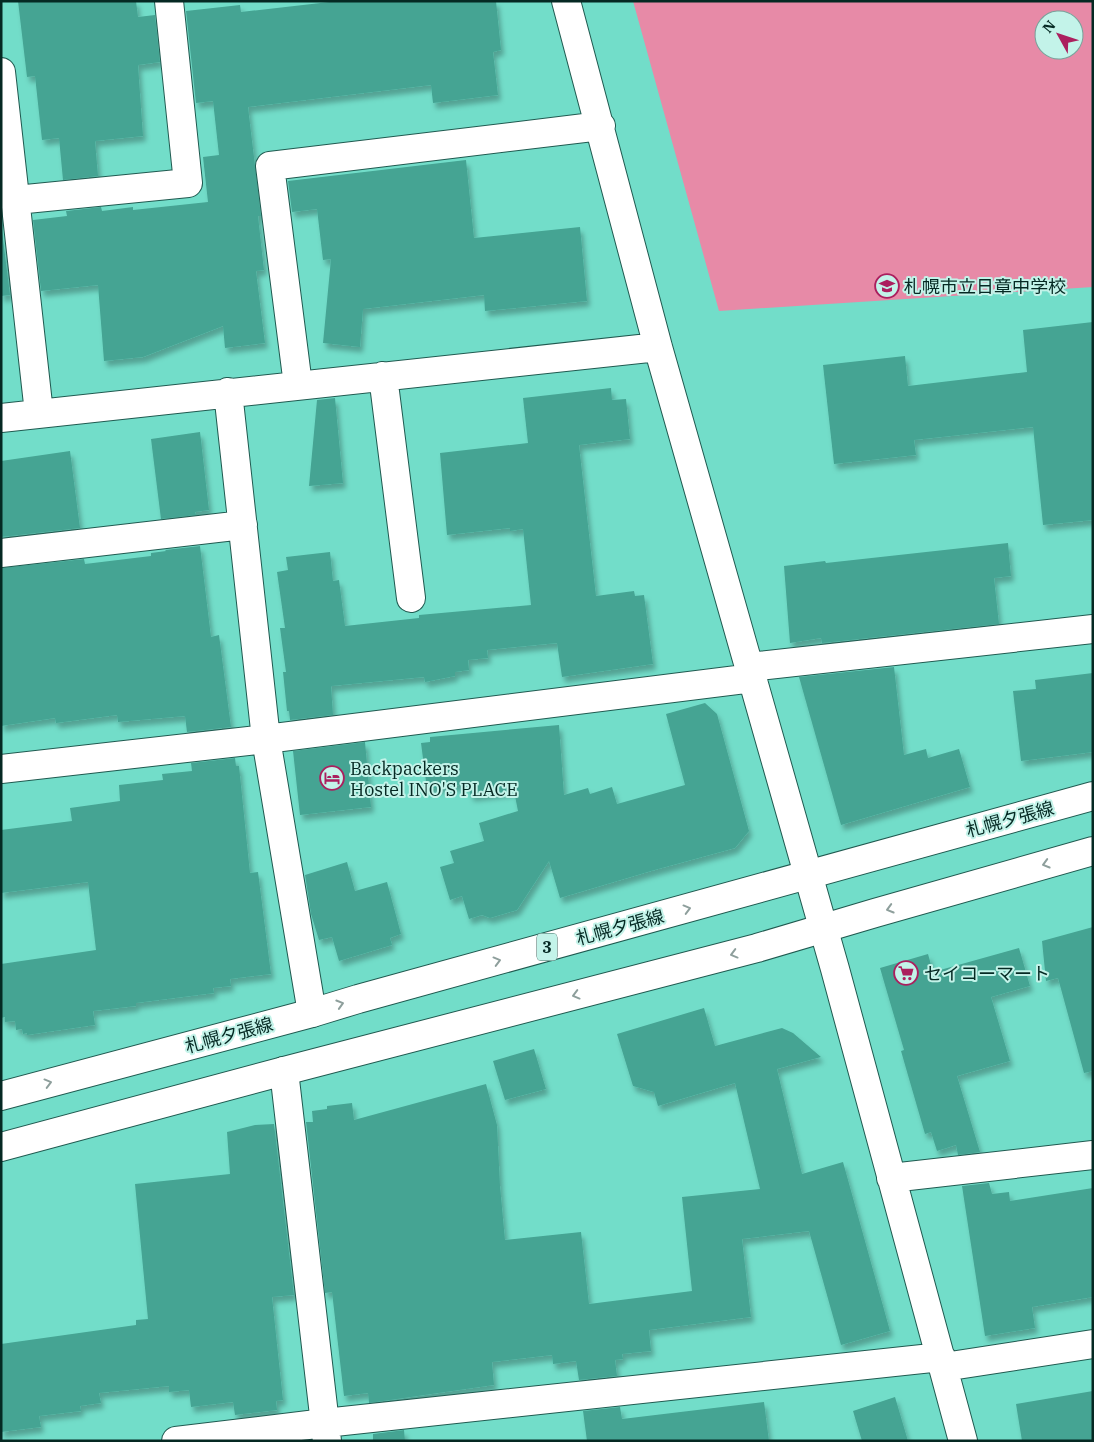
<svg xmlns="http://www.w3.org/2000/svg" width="1094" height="1442" viewBox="0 0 1094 1442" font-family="'IBM Plex Serif','Noto Sans JP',serif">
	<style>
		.green { fill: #e78aa7; fill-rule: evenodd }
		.building { fill: #45a493; filter: url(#shadow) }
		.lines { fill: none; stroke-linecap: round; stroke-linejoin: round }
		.minor-casing { stroke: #205a50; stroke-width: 30 }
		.major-casing { stroke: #205a50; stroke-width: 30 }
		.minor { stroke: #fff; stroke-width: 28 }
		.major { stroke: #fff; stroke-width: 28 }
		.oneway { stroke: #8e9f9c }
		.labels { text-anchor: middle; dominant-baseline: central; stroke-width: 4; stroke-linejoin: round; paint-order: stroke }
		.shield { fill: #c3f3e9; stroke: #3e665e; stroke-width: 1 }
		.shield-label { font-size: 16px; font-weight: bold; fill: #052923 }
		.poi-label { font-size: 18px; fill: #052923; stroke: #c3f3e9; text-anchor: start }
		.street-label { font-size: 18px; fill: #052923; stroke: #c3f3e9 }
	</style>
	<defs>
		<filter id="shadow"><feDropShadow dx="3" dy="5.5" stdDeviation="2.5" flood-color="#0004"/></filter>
	</defs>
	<rect width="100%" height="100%" fill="#72ddc9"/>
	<!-- green -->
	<path class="green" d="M633 1H1093V287L719 311ZM1044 20H1074V50H1044Z"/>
	<!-- building -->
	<path class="building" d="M18 1H136L138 17 155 15 160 62 138 65 143 136 95 141 98 176 63 180 59 138 42 140 35 76 27 77Z
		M338 1H496L501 50 493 52 498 95 433 103 431 85 248 107 261 216H258L264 270 256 271 265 343 225 348 223 326 143 357 104 361 98 285 41 291 33 220 67 216 66 211 101 207 102 211 133 207V210L208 202 203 157 219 155 213 101 196 103 186 11 240 5 241 12Z
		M466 160 474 238 580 227 587 301 485 311 484 295 363 309 360 347 323 343 331 259 323 260 317 209 292 212 288 181Z
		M1 223 10 295 1 296Z
		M1093 322V520L1043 525 1033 427 914 440 916 455 834 464 823 365 905 356 908 386 1027 372 1023 330Z
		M611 388 612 400 626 399 630 439 579 445 596 596 634 591 635 596 644 595 653 664 562 677 557 643 487 650 488 658 468 660 469 670 455 672V676L425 682 424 677 331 686 333 715 290 720 289 711H287L283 672H286L280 628H285L277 572 288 570 286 557 330 552 333 581 339 580 345 626 419 618V615L531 605 523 529 510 531V528L447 535 440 453 528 443 523 398Z
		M335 398 343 483 309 486 317 400Z
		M200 432 209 510 195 512 196 515 161 519 151 439Z
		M70 451 80 528 1 537V461Z
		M1008 543 1011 576 994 578 999 624 822 643 821 638 790 643 784 566 825 561 826 563Z
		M200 546 211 637 219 635 231 727 187 732 185 716 118 722 117 715 56 723 55 718 1 726V568L84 559 85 564 151 556V553L166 551 165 550Z
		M894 667 904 755 926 749 928 758 959 749 970 787 841 825 799 677Z
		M1093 673V752L1021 761 1013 691 1036 689 1035 680Z
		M705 703 717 714 749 831 735 848 651 871 560 898 549 861 517 910 490 918 482 915 469 919 462 896 450 900 440 867 454 863 450 851 484 841 479 823 518 811 514 791 471 796 467 784 427 789 421 743 430 742V737L559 725 564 795 588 788 590 794 612 787 617 804 685 785 666 714Z
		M365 742 371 807 300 815 293 751Z
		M235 758 236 766H239L250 873 258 872 271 974 230 979 231 986 213 988 214 993 136 1003V1006L93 1011 95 1025 27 1035V1033L23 1034 22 1029 16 1030 15 1021 5 1022V1017L1 1018V964L96 950 88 882 1 893V830L72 821 70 808 120 801 119 785 163 780 162 774 192 771 191 763Z
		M347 862 355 891 387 882 401 934 390 938 392 945 339 961 332 937 319 940 311 914 305 875Z
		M1093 927V1071L1084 1073 1058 978 1046 981 1042 941Z
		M1019 948 1030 986 991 997 1010 1061 957 1076 980 1152 958 1155 956 1145 937 1151 931 1132 925 1134 901 1051 904 1050 880 968 928 954 933 972Z
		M704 1008 715 1046 782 1028 793 1033 821 1057 777 1069 802 1174 843 1162 890 1331 841 1345 809 1231 742 1239 751 1317 649 1330 651 1351 622 1354 623 1359 615 1360 617 1376 579 1380 576 1361 553 1364 552 1355 492 1362 494 1385 369 1403 368 1393 344 1396 332 1292 325 1293 306 1122H313L312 1111 327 1109V1106L352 1103 354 1120 486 1084 497 1125 500 1186 505 1240 581 1232 589 1304 692 1291 682 1197 760 1189 735 1083 658 1106 654 1092 633 1086 617 1034Z
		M534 1049 546 1089 505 1100 493 1061Z
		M274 1124 294 1295 272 1297 283 1400 276 1401 277 1410 235 1415 233 1402 191 1407 189 1390 169 1392V1386L99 1393 101 1403 80 1406 81 1411 39 1416 41 1427 1 1432V1344L136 1325V1320L148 1319 135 1184 230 1174 227 1132 255 1125Z
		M989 1183 992 1194 1009 1192 1010 1201 1093 1188V1297L1032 1307 1035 1328 985 1336 962 1186Z
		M1093 1391V1441H1022L1016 1404Z
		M895 1397 908 1441H862L853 1411Z
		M764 1402 769 1441H587L583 1411 620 1407 622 1419Z
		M404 1430 405 1441H373V1434Z"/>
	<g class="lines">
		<!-- minor casing -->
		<g class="minor-casing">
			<path id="minor" d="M566 1 658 347 835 969 963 1441
				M1 72 39 413
				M16 200 188 183 169 1
				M383 376 411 598
				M298 385 270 166 601 126
				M228 392 266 739 312 1013
				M1 418 658 347
				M1 553 243 525
				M750 667 1093 629
				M1 769 266 739 753 678
				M284 1071 327 1441
				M891 1178 1093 1155
				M944 1367 1093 1344
				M176 1441 325 1423 941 1357"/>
		</g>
		<!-- major casing -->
		<g class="major-casing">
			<path id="major" d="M1 1096 312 1013 358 999 1093 796
				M1 1147 284 1071 757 948 875 913 1093 851"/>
		</g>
		<!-- minor -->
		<use href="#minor" class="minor"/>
		<!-- major -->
		<use href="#major" class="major"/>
	</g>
	<!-- one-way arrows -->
	<defs><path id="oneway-chevron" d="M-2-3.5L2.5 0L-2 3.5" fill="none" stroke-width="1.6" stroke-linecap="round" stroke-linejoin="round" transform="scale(1.25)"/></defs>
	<g class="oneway">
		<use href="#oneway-chevron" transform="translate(1046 864) rotate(164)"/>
		<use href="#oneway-chevron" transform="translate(687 909) rotate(-15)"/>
		<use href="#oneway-chevron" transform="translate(890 909) rotate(164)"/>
		<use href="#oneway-chevron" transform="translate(734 954) rotate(165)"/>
		<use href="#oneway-chevron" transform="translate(497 961) rotate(-15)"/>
		<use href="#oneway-chevron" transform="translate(576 995) rotate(165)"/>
		<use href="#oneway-chevron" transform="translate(340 1004) rotate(-17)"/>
		<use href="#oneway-chevron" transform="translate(48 1083) rotate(-15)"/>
	</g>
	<!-- icons -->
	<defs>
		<g id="school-ring" transform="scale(1.25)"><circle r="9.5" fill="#c3f3e9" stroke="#ab1f5e" stroke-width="1.5"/><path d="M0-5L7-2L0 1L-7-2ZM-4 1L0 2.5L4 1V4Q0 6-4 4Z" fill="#ab1f5e"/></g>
		<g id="hotel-ring" transform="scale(1.25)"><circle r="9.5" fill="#c3f3e9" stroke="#ab1f5e" stroke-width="1.5"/><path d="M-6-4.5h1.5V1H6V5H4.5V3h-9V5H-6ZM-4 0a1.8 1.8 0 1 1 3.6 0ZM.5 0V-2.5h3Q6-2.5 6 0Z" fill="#ab1f5e"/></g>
		<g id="supermarket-ring" transform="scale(1.25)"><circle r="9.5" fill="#c3f3e9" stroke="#ab1f5e" stroke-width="1.5"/><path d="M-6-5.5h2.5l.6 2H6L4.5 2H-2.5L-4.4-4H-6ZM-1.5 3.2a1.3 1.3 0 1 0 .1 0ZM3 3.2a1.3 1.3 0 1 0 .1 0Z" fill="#ab1f5e"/></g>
	</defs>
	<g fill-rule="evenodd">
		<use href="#school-ring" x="887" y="286"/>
		<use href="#hotel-ring" x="332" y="778"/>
		<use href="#supermarket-ring" x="906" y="973"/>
	</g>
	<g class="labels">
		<!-- shield labels -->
		<rect class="shield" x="537" y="933.5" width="20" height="27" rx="4"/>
		<g class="shield-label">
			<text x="547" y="947">3</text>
		</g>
		<!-- poi labels -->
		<g class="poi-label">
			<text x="904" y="286">札幌市立日章中学校</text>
			<text x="350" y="768">Backpackers<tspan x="350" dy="21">Hostel INO'S PLACE</tspan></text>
			<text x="924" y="973">セイコーマート</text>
		</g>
		<!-- street labels -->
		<g class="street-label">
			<text transform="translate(1010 819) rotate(-15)">札幌夕張線</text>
			<text transform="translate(620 927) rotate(-15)">札幌夕張線</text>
			<text transform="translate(229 1035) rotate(-15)">札幌夕張線</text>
		</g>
	</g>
	<!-- border -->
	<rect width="1094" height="1442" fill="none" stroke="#052923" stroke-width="5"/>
	<!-- north arrow -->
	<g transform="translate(1059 35) rotate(310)"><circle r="24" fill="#c3f3e9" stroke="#77a29a"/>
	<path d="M0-4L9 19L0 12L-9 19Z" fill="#ab1f5e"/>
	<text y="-8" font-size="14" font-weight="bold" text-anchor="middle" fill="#052923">N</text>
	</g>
</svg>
